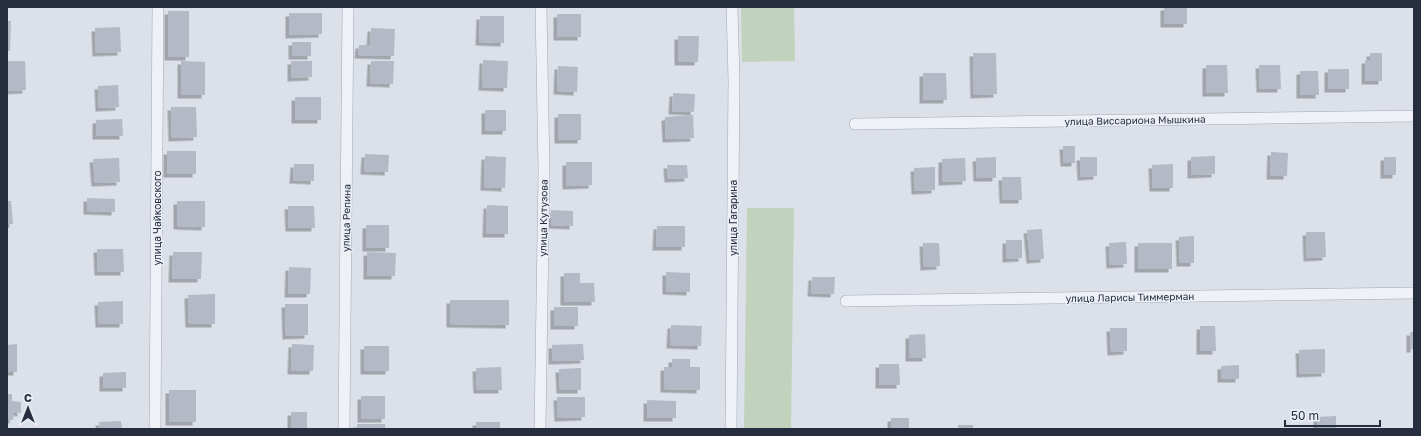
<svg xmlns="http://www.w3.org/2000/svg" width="1421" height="436" viewBox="0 0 1421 436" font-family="'Golos Text',sans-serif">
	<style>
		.green { fill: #c1d2bd }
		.building { fill: #b3b9c5; filter: url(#shadow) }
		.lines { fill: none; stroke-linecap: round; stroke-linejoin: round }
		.minor-casing { stroke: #a1a7b2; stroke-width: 12 }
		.minor { stroke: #eff1f6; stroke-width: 11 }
		.labels { text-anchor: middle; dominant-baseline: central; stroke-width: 3; stroke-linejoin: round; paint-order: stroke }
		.street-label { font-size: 10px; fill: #252d3f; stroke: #eceff5 }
	</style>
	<defs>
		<filter id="shadow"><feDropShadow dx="-3.5" dy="3.5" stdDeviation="0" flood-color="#0004"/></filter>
	</defs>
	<rect width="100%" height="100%" fill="#dce0e8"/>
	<!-- green -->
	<path class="green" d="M741 7H794L795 61 742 62Z
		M747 208H794L791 429H744Z"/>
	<!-- building -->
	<path class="building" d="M1164 7H1187V24H1164Z
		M168 11H189V57H168Z
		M289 13H322V34L289 35Z
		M557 14H581V37H557Z
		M480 16H504V43L479 42Z
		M7 21H11L10 51H7Z
		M120 27 121 52 96 53 95 28Z
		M371 28 395 29 394 56 358 55 359 45H370Z
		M678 36H699L698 62H678Z
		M292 42H311V56H292Z
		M973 53H996L997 94 974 95Z
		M1370 53H1382V81H1365V60H1370Z
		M483 60 508 61 507 88 482 87Z
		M7 61H25L26 90 7 91Z
		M181 61 205 62V95H181Z
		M291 61H312V77L291 78Z
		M371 61H394L393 84 370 83Z
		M1206 65H1227L1228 93H1206Z
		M1259 65H1280L1281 89H1260Z
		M558 66 578 67 577 92 557 91Z
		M1328 69H1349V89H1328Z
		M1300 71H1318L1319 95H1300Z
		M923 73H946L947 100H923Z
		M118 85 119 107 99 108 98 86Z
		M673 93 695 94 694 112 672 111Z
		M295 97H321V120H295Z
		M171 107H196L197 137 172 138Z
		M485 110H506V131H485Z
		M558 114H581V140H558Z
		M693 115 694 138 666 139 665 117Z
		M122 119 123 136H96V120Z
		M1063 146H1075V163H1064Z
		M167 151H196V174H167Z
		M1271 152 1288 153 1287 176H1270Z
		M365 154 389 155 388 172 364 171Z
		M485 156 506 157 505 188 484 187Z
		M1215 156V174L1191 175V157Z
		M996 157V178H977L976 158Z
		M1080 157H1097V176L1081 177Z
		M1384 157H1396V175H1384Z
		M119 158 120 182 95 183 93 159Z
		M965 158 966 181 942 182V159Z
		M566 162H592V185L566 186Z
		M294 164H314V181L293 180Z
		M1173 164V188H1153L1152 165Z
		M667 165H687L688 178 668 179Z
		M935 167V190L915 191 914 168Z
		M1002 177H1021L1022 200H1003Z
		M87 198 115 199V212L87 211Z
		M7 201H11L13 224H7Z
		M177 201H205V227L177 226Z
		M487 205 508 206V234H486Z
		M288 206H314L315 228H289Z
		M551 210 573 211V226L551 225Z
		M366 225H389V248H366Z
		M657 226H685V247H656Z
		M1042 229 1044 259 1030 260 1027 230Z
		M1306 232H1325L1326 257 1307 258Z
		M1194 236V263H1180L1179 237Z
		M1006 240H1022V258L1006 259Z
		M1126 242 1127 264 1110 265 1109 243Z
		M923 243H939L940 266 924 267Z
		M1138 243H1172V269H1138Z
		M97 249H123L124 272H98Z
		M173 252H202L201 279H172Z
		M367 252 396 253 395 276H367Z
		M289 267 311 268 310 294H288Z
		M666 272 690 273V292L666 291Z
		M564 273H580V283H594L595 302H564Z
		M812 277H835L834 294 811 293Z
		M215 294V324H189L188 295Z
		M450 300H509V325L450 324Z
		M123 301V324H99L98 302Z
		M285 304H308V335L286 336Z
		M554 307H578V326H554Z
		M671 325 702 326 701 346 670 345Z
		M1200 326H1215L1216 351H1200Z
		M1110 328H1127V351L1111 352Z
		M1410 332H1414V349H1410Z
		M925 334 926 358H909V335Z
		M17 344V372H7V345Z
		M292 344 314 345 313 371H291Z
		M583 344 584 360 552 361V345Z
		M364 346H389V371H364Z
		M1325 349V373L1300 374 1299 350Z
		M672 359H690V367H700V390L664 389V367H672Z
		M879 364H899L900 385H879Z
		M1239 365V379H1221V366Z
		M501 367 502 390H477L476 368Z
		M581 368V390H560L559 369Z
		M126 372V388H103V373Z
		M169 390H196V422H169Z
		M7 394H12V401L21 402V413L14 412 13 420 7 419Z
		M361 396H385V419H361Z
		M557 397H585V417L558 418Z
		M647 400 676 401V418H647Z
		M291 412H307V429H291Z
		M1336 416V429H1317V417Z
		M891 418H909V429H891Z
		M121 421 122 429H100L99 422Z
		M476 422H500V429H476Z
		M357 424H385V429H357Z
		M958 425H973V429H958Z"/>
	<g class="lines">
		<!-- minor casing -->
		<g class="minor-casing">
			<path id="minor" d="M855 124 1414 116
				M846 301 1414 293
				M155 429 158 7
				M344 429 348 7
				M540 429 544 171 541 7
				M731 429 734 80 732 7"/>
		</g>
		<!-- minor -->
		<use href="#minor" class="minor"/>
	</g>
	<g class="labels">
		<!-- street labels -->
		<g class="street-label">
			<text transform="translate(1135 120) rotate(-1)">улица Виссариона Мышкина</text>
			<text transform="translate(157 218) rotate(-90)">улица Чайковского</text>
			<text transform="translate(346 218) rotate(-89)">улица Репина</text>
			<text transform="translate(543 218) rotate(-89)">улица Кутузова</text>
			<text transform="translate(733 218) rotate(-90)">улица Гагарина</text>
			<text transform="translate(1130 297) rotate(-1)">улица Ларисы Тиммерман</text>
		</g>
	</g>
	<!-- border -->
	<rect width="1421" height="436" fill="none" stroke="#252d3f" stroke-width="16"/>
	<!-- north arrow -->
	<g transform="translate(28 408)" stroke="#eceff5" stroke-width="3" paint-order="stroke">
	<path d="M0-3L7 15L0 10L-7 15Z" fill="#252d3f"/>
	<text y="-6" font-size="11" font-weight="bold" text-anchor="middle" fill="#252d3f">С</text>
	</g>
	<!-- scale -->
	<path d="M1285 420v6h95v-6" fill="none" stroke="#252d3f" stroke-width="2"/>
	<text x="1291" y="420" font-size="12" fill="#252d3f" stroke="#eceff5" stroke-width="3" paint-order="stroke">50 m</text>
</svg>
